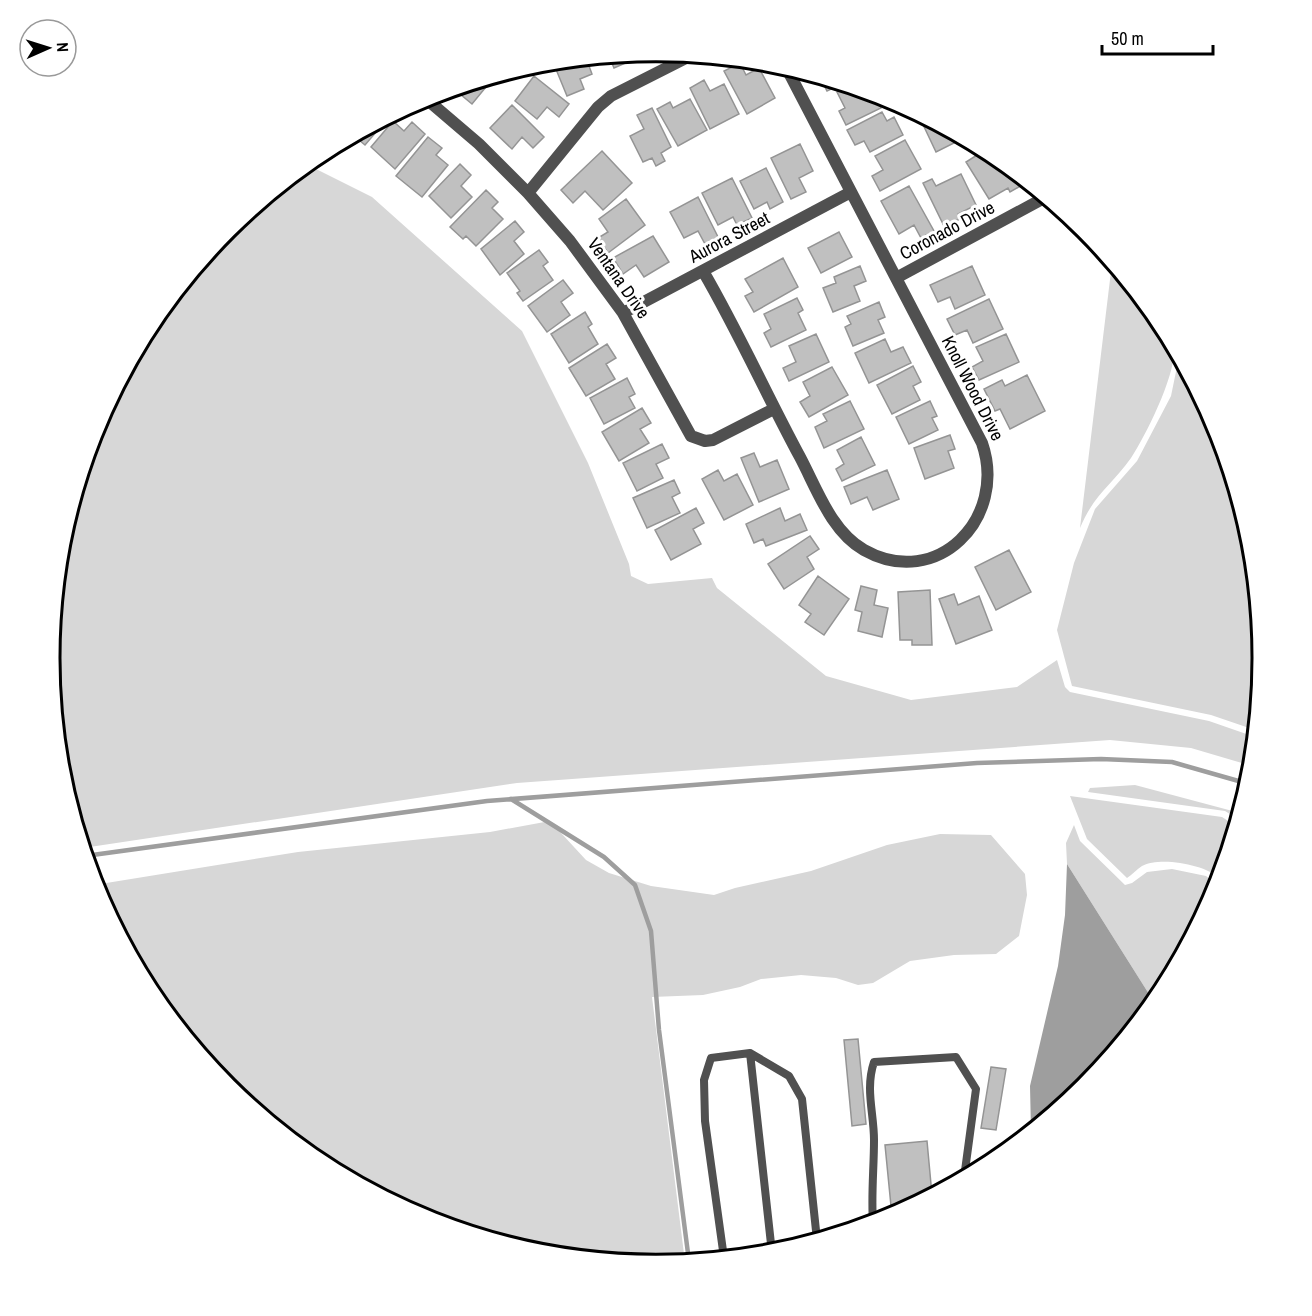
<svg xmlns="http://www.w3.org/2000/svg" width="1312" height="1316" viewBox="0 0 1312 1316" font-family="'Archivo Narrow',sans-serif">
	<style>
		.green { fill: #d7d7d7 }
		.water { fill: #9e9e9e }
		.lines { fill: none; stroke-linecap: round; stroke-linejoin: round }
		.stream { stroke: #9e9e9e; stroke-width: 4.5 }
		.building { fill: #c0c0c0; stroke: #949494; stroke-width: 1.5 }
		.lane { stroke: #505050; stroke-width: 8 }
		.street { stroke: #505050; stroke-width: 12 }
		.labels { text-anchor: middle; dominant-baseline: central; stroke-width: 6; stroke-linejoin: round; paint-order: stroke }
		.street-label { font-size: 18px; fill: #000; stroke: #fff }
		.rim { fill: none; stroke: #000; stroke-width: 3 }
	</style>
	<rect width="100%" height="100%" fill="#fff"/>
	<!-- green -->
	<path class="green" d="M306 164 372 197 522 331 588 463 629 564 631 576 648 584 712 578 717 588 826 676 911 700 1017 687 1057 660 1065 687 1070 692 1209 721 1255 737 1252 766 1191 748 1110 740 517 783 83 848 61 776 50 658 61 539 96 426 152 321 227 229Z
		M1112 263C1126 279 1172 329 1174 348 1176 375 1146 435 1131 458 1112 485 1094 494 1080 528Z
		M1179 357 1216 426 1251 540 1262 658 1255 730 1211 715 1072 686 1057 630 1074 563 1095 509 1137 461 1171 396Z
		M1135 785 1240 813 1238 819 1225 811 1088 792 1090 788Z
		M1070 796 1222 817 1236 826 1220 878C1205 865 1161 856 1142 866 1137 869 1132 875 1127 878L1087 839Z
		M550 821 586 860 609 873 651 886 714 895 735 888 811 871 887 845 940 834 991 835 1025 874 1027 895 1019 936 996 954 954 955 910 961 873 983 858 985 836 978 801 975 761 979 740 987 703 995 652 997 685 1262 656 1264 537 1253 424 1218 319 1162 227 1087 152 995 94 885 298 852 490 832Z
		M1074 825 1080 841 1125 885 1132 883 1147 872 1172 869 1206 876 1218 886 1154 1002 1067 864 1066 843Z"/>
	<!-- water -->
	<path class="water" d="M1067 864 1154 1002 1085 1087 1031 1131 1030 1086 1058 966 1065 915Z"/>
	<g class="lines">
		<!-- stream -->
		<path class="stream" d="M511 799 604 857 635 885 651 931 659 1030 689 1261
			M85 856 487 801 977 763 1101 759 1172 762 1249 784"/>
	</g>
	<!-- building -->
	<path class="building" d="M624 55 628 62 614 68 609 56Z
		M586 58 592 74 580 79 584 89 567 96 553 62Z
		M740 63 746 75 759 68 775 98 747 114 724 71Z
		M495 76 472 104 454 89Z
		M534 76 569 104 559 117 547 107 537 119 515 101Z
		M820 77 842 84 827 91Z
		M704 80 710 91 724 84 739 114 710 129 690 88Z
		M849 86 874 94 881 108 846 125 839 111 845 108 837 92Z
		M690 99 707 130 678 146 657 109 670 102 673 108Z
		M512 105 544 137 533 148 522 137 512 149 490 128Z
		M652 108 671 147 661 153 665 161 656 166 652 158 643 162 630 136 644 129 637 115Z
		M882 112 887 121 894 117 903 135 870 152 864 141 855 145 847 130Z
		M921 115 964 138 936 152 919 116Z
		M389 117 365 145 353 135Z
		M393 121 404 131 412 122 425 134 395 169 371 147Z
		M428 137 442 148 436 155 448 165 422 197 396 176Z
		M905 140 921 169 880 191 872 176 883 170 875 156Z
		M800 144 813 171 799 178 806 192 791 199 771 158Z
		M985 150 1019 175 1024 184 1010 192 1008 188 989 199 966 162Z
		M602 151 632 183 603 210 585 191 573 203 561 190Z
		M460 164 471 175 461 186 472 197 451 218 429 196Z
		M766 168 783 202 770 209 767 202 754 209 740 181Z
		M961 174 976 205 958 214 960 219 944 226 923 183 932 179 936 186Z
		M732 178 752 218 737 225 733 217 718 225 702 193Z
		M909 186 934 231 921 238 914 225 899 234 881 201Z
		M486 190 498 202 492 208 503 219 476 246 466 236 463 239 450 227Z
		M698 197 718 237 705 244 698 231 684 238 670 212Z
		M626 199 645 225 608 253 598 238 608 232 599 219Z
		M515 221 524 232 514 241 524 254 500 275 481 249Z
		M839 232 852 257 821 273 808 248Z
		M653 236 669 262 644 277 636 265 623 274 613 258Z
		M539 250 548 262 543 266 553 280 523 301 517 293 520 291 507 273Z
		M783 258 798 287 754 312 745 296 753 292 745 279Z
		M860 266 866 281 854 286 860 301 833 312 823 288 836 283 834 277Z
		M972 266 985 295 955 309 950 297 938 302 930 285Z
		M563 280 573 293 561 302 570 315 547 332 528 306Z
		M797 298 803 310 798 313 806 330 771 347 764 333 771 329 764 314Z
		M989 299 1003 329 973 343 967 330 955 335 947 319Z
		M879 302 885 317 878 320 884 333 853 346 845 327 851 324 847 316Z
		M585 312 592 324 588 327 598 344 569 363 551 334Z
		M816 334 829 362 789 381 783 368 796 362 789 346Z
		M1006 334 1019 362 979 380 972 367 983 361 976 347Z
		M885 339 891 352 903 347 911 363 869 383 855 353Z
		M607 344 616 358 606 364 615 379 586 396 569 368Z
		M913 366 921 382 913 386 920 400 892 414 877 385Z
		M832 367 848 395 809 417 800 402 810 396 803 382Z
		M1027 375 1045 411 1010 429 1000 409 995 411 984 389 1002 380 1005 386Z
		M627 378 635 394 629 397 635 408 604 424 590 398Z
		M850 401 864 429 824 448 815 427 827 421 823 414Z
		M930 401 937 416 932 418 938 430 909 444 896 417Z
		M642 408 651 423 640 429 649 443 619 461 602 432Z
		M950 435 955 449 948 451 954 468 925 479 914 448Z
		M861 437 875 465 842 481 836 469 844 464 837 450Z
		M662 444 669 458 656 464 663 478 637 491 623 463Z
		M754 453 760 467 777 460 789 489 759 502 741 458Z
		M718 470 724 481 737 474 753 505 724 520 702 479Z
		M887 470 899 499 873 510 867 497 851 504 844 487Z
		M674 480 680 493 672 497 680 513 647 528 633 498Z
		M696 508 704 523 693 529 701 544 671 560 655 530Z
		M780 508 785 521 800 514 807 530 766 546 763 539 754 543 746 524Z
		M810 536 819 549 807 557 814 569 784 589 768 564Z
		M1009 550 1031 592 996 610 975 567Z
		M818 576 849 599 824 635 805 622 811 614 799 605Z
		M861 586 877 590 874 605 888 608 882 637 858 631 862 612 855 610Z
		M930 590 932 645H912V640H900L898 592Z
		M954 594 958 605 979 596 992 630 956 644 939 599Z
		M858 1039 866 1124 852 1126 844 1040Z
		M991 1067 1006 1069 996 1130 981 1128Z
		M927 1141 932 1195 892 1216 885 1145Z"/>
	<g class="lines">
		<!-- lane -->
		<path class="lane" d="M750 1053 772 1253
			M873 1223C871 1195 874 1168 874 1140 874 1113 865 1089 874 1062L956 1057 976 1089 964 1178
			M724 1258 705 1121 704 1080 711 1058 750 1053 789 1076 802 1099 817 1240"/>
		<!-- street -->
		<path class="street" d="M424 97 479 144 528 193 570 241 623 313 691 436 705 441 713 440 774 409
			M528 193 598 107 611 96 692 55
			M703 271C738 331 767 396 800 457 817 489 831 531 864 550 937 591 1008 518 982 443L786 67
			M896 278 1046 197
			M623 313 851 192"/>
	</g>
	<g class="labels">
		<!-- street labels -->
		<g class="street-label">
			<text transform="translate(947 230) rotate(-28)">Coronado Drive</text>
			<text transform="translate(729 237) rotate(-28)">Aurora Street</text>
			<text transform="translate(619 278) rotate(55)">Ventana Drive</text>
			<text transform="translate(973 388) rotate(63)">Knoll Wood Drive</text>
		</g>
	</g>
	<!-- crop -->
	<path d="M0 0H1312V1316H0ZM60 658a596 596 0 1 1 1192 0a596 596 0 1 1-1192 0Z" fill="#fff" fill-rule="evenodd"/>
	<path class="rim" d="M60 658a596 596 0 1 1 1192 0a596 596 0 1 1-1192 0Z"/>
	<!-- north arrow -->
	<g transform="translate(48 48) rotate(87)"><circle r="28" fill="#ffffff" stroke="#999999" stroke-width="1.5"/>
	<path d="M0-4.5L10 22L0 15L-10 22Z" fill="#000000"/>
	<text y="-9" font-size="16" font-weight="bold" text-anchor="middle" fill="#000000">N</text>
	</g>
	<!-- scale -->
	<path d="M1102 45v9h111v-9" fill="none" stroke="#000000" stroke-width="3"/>
	<text x="1111" y="45" font-size="18" fill="#000000" stroke="#ffffff" stroke-width="4.5" paint-order="stroke">50 m</text>
</svg>
